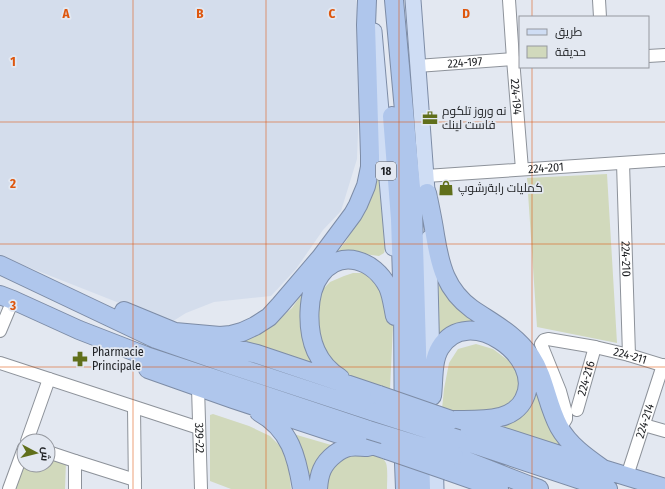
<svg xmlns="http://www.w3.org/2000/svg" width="665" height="489" viewBox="0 0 665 489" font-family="'Fira Sans Condensed',Cairo,sans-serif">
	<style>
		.built { fill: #d4ddec }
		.green { fill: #d1d9bc }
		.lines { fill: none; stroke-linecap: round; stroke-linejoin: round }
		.minor-casing { stroke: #8d929a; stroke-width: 14 }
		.major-casing { stroke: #7d8ca6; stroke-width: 17 }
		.highway-casing { stroke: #7d8ca6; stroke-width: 20 }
		.minor { stroke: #fff; stroke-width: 12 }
		.major { stroke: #cfddf4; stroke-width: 15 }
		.highway { stroke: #afc6ec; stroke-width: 18 }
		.highway-bridge-casing { stroke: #7d8ca6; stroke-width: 20; stroke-linecap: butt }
		.highway-bridge { stroke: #afc6ec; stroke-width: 18 }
		.grid { fill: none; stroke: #de560d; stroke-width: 1; stroke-opacity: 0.55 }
		.labels { text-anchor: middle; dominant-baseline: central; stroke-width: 3.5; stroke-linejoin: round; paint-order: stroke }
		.shield { fill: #e3e8f1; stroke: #5a5d62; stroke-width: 1 }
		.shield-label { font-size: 11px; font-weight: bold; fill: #1f2124 }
		.street-label { font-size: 12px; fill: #1f2124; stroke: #e3e8f1 }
		.poi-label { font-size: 12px; fill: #1f2124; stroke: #e3e8f1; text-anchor: start }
		.grid-label { font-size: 13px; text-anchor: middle; font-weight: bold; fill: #de560d; stroke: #e3e8f1; stroke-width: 3.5; stroke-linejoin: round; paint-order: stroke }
	</style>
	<rect width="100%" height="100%" fill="#e3e8f1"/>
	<!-- built -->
	<path class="built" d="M0 0H356L361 55 357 159 341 211 323 230 296 269 271 296 214 302 186 313 170 323 0 256Z"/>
	<!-- green -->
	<path class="green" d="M380 163 386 245 384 253 379 256 356 253 330 262 346 241 370 201 376 182Z
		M607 174 617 343 537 327 527 178Z
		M353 273H365L375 281 385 298 393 325 390 390 356 380 329 364 313 320 321 291 330 282 344 276Z
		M439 278 483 322 436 343Z
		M309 284 314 367 239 342 267 330 292 308Z
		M476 344 493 349 509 361 520 378V392L505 409 465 416 442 409 444 389 449 363 458 349Z
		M535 384 550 423 564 451 501 428C514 422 530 415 534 400 535 396 534 389 535 384Z
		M213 414 249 426 270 436 280 446 288 460 291 489H231L210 481V415Z
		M290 433 338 447 311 489Z
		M349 455C359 455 382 452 386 463 388 468 387 483 387 489H325L329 474 337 461Z
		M48 457 66 461 65 489H12L24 465H48Z"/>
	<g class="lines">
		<!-- minor casing -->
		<g class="minor-casing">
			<g id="minor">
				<path id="s1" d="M509 0 513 59 522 169"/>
				<path d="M599 0 600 17"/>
				<path d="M648 56 665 55"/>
				<path id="s2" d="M417 66 513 59"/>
				<path id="s3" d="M623 163 629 355"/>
				<path id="s4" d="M426 176 665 160"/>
				<path d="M0 331 13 300"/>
				<path d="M0 363 199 428"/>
				<path id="s5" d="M198 387 201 489"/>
				<path d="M134 408 135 489"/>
				<path id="s6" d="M577 410 595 347"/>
				<path d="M644 425 665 431"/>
				<path id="s7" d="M559 428 563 424 566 419V413L560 391 541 344 544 340 548 339 595 347 629 355 665 366"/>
				<path d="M27 441 49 379"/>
				<path d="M48 452 75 461 135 480"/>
				<path id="s8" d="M627 476 663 365"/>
				<path d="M9 489 24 448"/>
				<path d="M75 489V461"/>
			</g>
		</g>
		<!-- major casing -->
		<g class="major-casing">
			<path id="major" d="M413 0 428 204
				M374 31 393 248
				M429 238 432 364
				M435 456 436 489"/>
		</g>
		<!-- highway casing -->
		<g class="highway-casing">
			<path id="highway" d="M394 0 413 210 421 489
				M392 116 400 219 403 306 404 463 405 489
				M427 193C430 207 433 221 435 235 440 266 446 290 472 309 494 324 515 334 531 357 545 378 547 405 559 427 569 445 586 457 603 469
				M0 265 156 339 231 365 374 412
				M0 295 13 300 79 330 146 356 369 430
				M124 311 175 332 217 344 257 354 379 395
				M175 332 220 336 231 335 242 332 255 326 269 317 280 305 321 257 353 214 358 205 366 186 370 167V156L366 25 367 0
				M148 369 233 399 387 450
				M340 378C330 372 321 362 316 351 307 331 306 293 321 274 341 248 374 260 388 287 392 296 393 307 395 316
				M432 396C434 380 432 361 440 348 467 302 546 357 524 399 520 408 510 415 500 417 485 421 467 420 451 420
				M259 412C290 429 297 457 302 489
				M467 425 603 469 665 488
				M458 439 608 489
				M454 456 528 485 539 489
				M448 471 499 489
				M318 489C319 474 322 464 335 454 339 451 344 448 349 447 355 446 361 447 368 447"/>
		</g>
		<!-- minor -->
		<use href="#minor" class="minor"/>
		<!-- major -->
		<use href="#major" class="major"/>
		<!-- highway -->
		<use href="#highway" class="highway"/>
		<!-- highway-bridge casing -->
		<g class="highway-bridge-casing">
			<path id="highway-bridge" d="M379 395 451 420
				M374 412 458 439
				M369 430 454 456
				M387 450 448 471"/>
		</g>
		<!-- highway-bridge -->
		<use href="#highway-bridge" class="highway-bridge"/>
	</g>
	<!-- grid -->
	<path class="grid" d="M133 0V489M266 0V489M399 0V489M532 0V17M532 67V489M0 122H665M0 244H665M0 367H665"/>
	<!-- icons -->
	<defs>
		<g id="office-bare" transform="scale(1.2)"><path d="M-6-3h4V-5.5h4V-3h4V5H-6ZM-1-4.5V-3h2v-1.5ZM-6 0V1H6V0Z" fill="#606f1b" stroke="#e3e8f1" stroke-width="2.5" paint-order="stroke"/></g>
		<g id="shop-bare" transform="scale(1.2)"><path d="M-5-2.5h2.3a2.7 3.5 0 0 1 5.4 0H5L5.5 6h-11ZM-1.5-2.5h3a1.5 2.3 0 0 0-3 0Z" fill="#606f1b" stroke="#e3e8f1" stroke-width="2.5" paint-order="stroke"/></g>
		<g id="pharmacy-bare" transform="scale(1.2)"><path d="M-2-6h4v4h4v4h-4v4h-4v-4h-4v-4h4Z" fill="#606f1b" stroke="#e3e8f1" stroke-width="2.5" paint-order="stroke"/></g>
	</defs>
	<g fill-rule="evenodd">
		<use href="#office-bare" x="430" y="118"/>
		<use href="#shop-bare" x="446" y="188"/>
		<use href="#pharmacy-bare" x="80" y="359"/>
	</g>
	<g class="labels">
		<!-- shield labels -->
		<rect class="shield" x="376" y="162" width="20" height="18" rx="3"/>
		<g class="shield-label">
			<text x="386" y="171">18</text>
		</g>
		<!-- street labels -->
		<g class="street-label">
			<text stroke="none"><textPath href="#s2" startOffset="48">224-197</textPath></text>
			<text stroke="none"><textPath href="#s1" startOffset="97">224-194</textPath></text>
			<text stroke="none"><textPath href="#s4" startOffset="120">224-201</textPath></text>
			<text stroke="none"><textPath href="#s3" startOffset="96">224-210</textPath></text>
			<text stroke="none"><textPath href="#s7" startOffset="184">224-211</textPath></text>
			<text stroke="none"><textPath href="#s6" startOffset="33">224-216</textPath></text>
			<text stroke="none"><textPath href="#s8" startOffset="58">224-214</textPath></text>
			<text stroke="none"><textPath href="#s5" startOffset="51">329-22</textPath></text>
		</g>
		<!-- poi labels -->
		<g class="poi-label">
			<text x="442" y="111">نه وروز تلكوم<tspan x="442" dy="14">فاست لينك</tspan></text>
			<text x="458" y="188">کملیات رابةرشوپ</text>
			<text x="92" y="352">Pharmacie<tspan x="92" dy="14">Principale</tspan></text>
		</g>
	</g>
	<g class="grid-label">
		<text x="66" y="18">A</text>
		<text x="200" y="18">B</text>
		<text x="332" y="18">C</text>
		<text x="466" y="18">D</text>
		<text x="13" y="66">1</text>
		<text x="13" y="188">2</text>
		<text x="13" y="310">3</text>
	</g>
	<!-- legend -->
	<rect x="519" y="16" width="130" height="52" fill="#e3e8f1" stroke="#95989f"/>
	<rect x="527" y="29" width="20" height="6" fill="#cfddf4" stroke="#95989f"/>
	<text x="555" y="36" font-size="12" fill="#1f2124">طريق</text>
	<rect x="527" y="46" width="20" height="12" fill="#d1d9bc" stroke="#95989f"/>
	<text x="555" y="56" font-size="12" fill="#1f2124">حديقة</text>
	<!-- north arrow -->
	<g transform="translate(36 453) rotate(97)"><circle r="19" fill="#e3e8f1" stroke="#95989f"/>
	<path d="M0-3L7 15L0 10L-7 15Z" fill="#606f1b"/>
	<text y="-6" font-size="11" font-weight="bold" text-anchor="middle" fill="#1f2124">ش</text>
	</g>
</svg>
